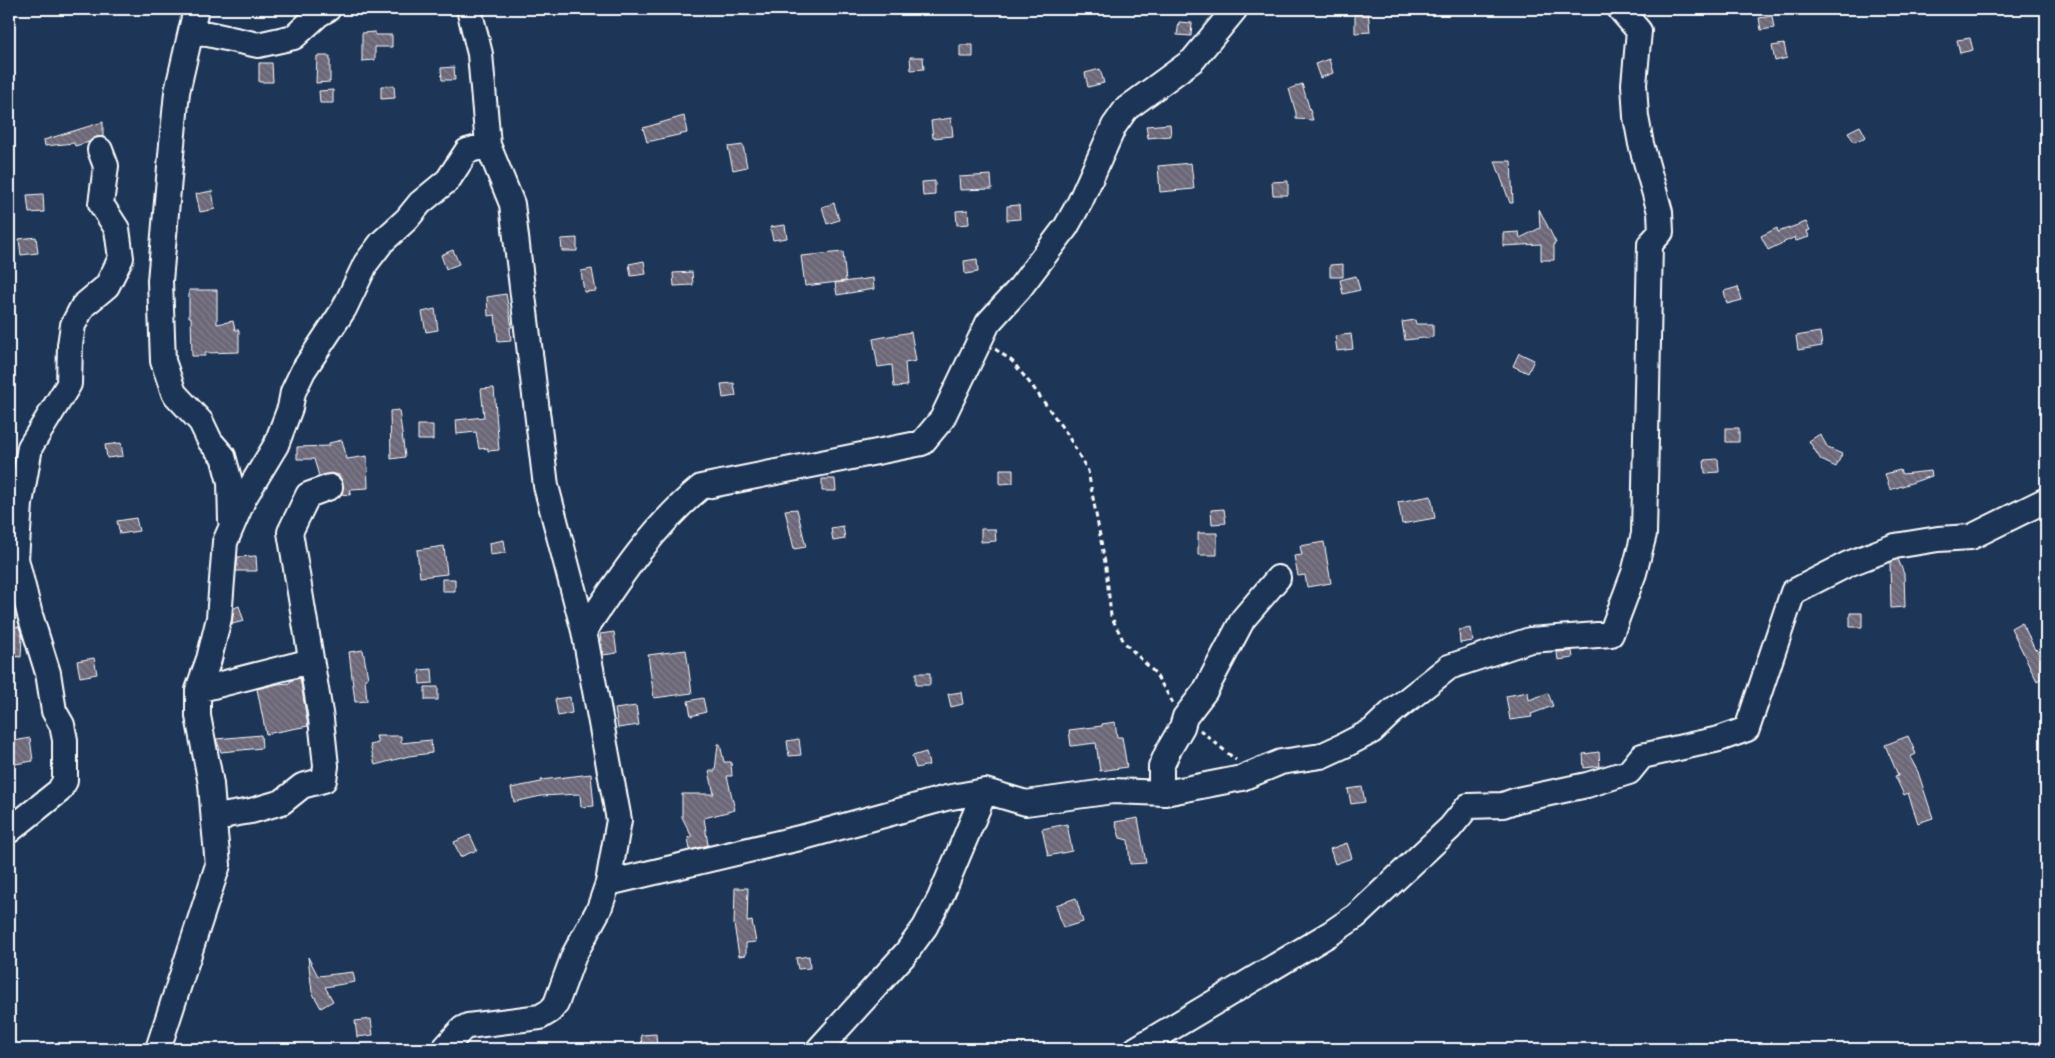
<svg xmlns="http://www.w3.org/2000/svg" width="2055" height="1058" viewBox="0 0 2055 1058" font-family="Mynerve,sans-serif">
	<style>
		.building { fill: url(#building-back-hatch); stroke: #fff }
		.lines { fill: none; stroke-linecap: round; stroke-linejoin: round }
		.minor-casing { stroke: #fff; stroke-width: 28 }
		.path { stroke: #fff; stroke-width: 3; stroke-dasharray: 5 4; stroke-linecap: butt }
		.minor { stroke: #1d3557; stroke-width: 24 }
	</style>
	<defs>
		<pattern id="building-back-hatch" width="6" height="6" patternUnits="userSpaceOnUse" patternTransform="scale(1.25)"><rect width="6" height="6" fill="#6c6778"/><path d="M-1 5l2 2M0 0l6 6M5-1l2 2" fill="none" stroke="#827e8c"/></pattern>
	</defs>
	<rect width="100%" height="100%" fill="#1d3557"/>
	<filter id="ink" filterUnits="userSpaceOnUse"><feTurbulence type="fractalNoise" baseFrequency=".02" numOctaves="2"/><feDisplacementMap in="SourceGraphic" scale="10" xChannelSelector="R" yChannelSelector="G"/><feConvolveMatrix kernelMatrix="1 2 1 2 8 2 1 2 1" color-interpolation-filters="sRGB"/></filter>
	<g filter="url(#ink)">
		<!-- building -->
		<path class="building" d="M1355 9H1368L1370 32 1355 33Z
			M1772 16 1774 28 1761 30 1759 18Z
			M1179 22 1192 23 1191 36 1177 35Z
			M375 32V35H392V47H375V60L362 61V33Z
			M1970 38 1973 50 1960 53 1957 40Z
			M1784 44 1787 58 1775 61 1772 46Z
			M960 45H973V57H960Z
			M317 56H330V82L316 83Z
			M910 57H923L924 69 911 70Z
			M1329 59 1333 73 1320 78 1315 64Z
			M259 63H272L273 82H259Z
			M454 67 455 80H442L441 68Z
			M1100 69 1104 83 1088 87 1085 73Z
			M1302 84 1313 120 1296 119V113L1289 89Z
			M381 86H394L395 98 381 99Z
			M333 90V103H320L319 91Z
			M684 116 687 133 647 142 643 128Z
			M951 118 953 136 933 138 931 121Z
			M103 122V137H96L89 142 75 146 74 143 45 146 44 140Z
			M1170 124 1171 136 1148 138 1146 126Z
			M1860 126 1866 137 1854 142 1848 132Z
			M743 145 747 167 733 170 728 147Z
			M1495 161H1511L1513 203H1510Z
			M1191 163 1194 189 1160 192 1158 166Z
			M991 175 992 189 960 190 959 177Z
			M935 181V195L923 196 922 182Z
			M1288 181V195H1273L1272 182Z
			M212 191 215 209 200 212 196 194Z
			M43 194 44 212 29 213 27 195Z
			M834 203 839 220 827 224 822 207Z
			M1019 205 1020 219 1007 220V206Z
			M1539 209 1556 243H1554V260H1541V244L1503 246V233L1519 232 1520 238 1540 228Z
			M968 210 969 224 957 225 956 211Z
			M1806 222 1810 230 1807 231 1809 237 1796 241 1795 237 1768 250 1761 236 1777 228 1778 232Z
			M785 225 787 238 773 240 770 227Z
			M36 237 38 253 21 255 19 239Z
			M577 238V251H562L561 239Z
			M453 250 459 264 446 269 441 255Z
			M843 252 846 281 805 286 801 256Z
			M977 259 978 272 965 274 964 261Z
			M644 261 646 274 631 276 629 264Z
			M1343 264V277H1330V265Z
			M592 269 596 291 584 292 581 271Z
			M692 272 693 285 674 286 673 273Z
			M1356 276 1360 290 1343 294 1340 280Z
			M873 278 874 289 837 295 835 283Z
			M1738 287 1742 300 1727 304 1724 291Z
			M189 290H217V324L233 321 235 330H239V352L205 353V356H192L191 317H189Z
			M506 294 512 327H510L511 341 498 342 495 315 488 316 487 297Z
			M435 309 438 330 426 332 422 312Z
			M1415 320 1416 324H1433V337L1405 340 1402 322Z
			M911 332 916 361 905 363 907 386 894 387 892 365 878 367 873 339Z
			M1820 332 1822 346 1798 350 1796 336Z
			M1351 334 1353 349 1337 351 1335 336Z
			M1519 353 1534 360 1528 373 1513 366Z
			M734 383 736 396 723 398 721 384Z
			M494 388 499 450 488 451V448L479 449 476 432 457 434 456 420 484 417 481 389Z
			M399 410 405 457 391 459 390 411Z
			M418 425H433V440H418Z
			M1726 428H1739V442H1726Z
			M1820 434 1828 448 1842 454 1836 467 1821 460 1809 441Z
			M342 440 347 459 367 456 368 488 351 489 350 495 341 494 343 483 339 475 332 473 319 476 314 459H297V447L329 446V443Z
			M121 443 123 456 107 458 105 445Z
			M1718 459 1719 472 1705 473 1704 460Z
			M1000 469H1013V483L1000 484Z
			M1900 470 1902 474 1931 471 1932 476 1890 490 1885 474Z
			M822 479H835L836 491H822Z
			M1431 496 1435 518 1402 524 1398 502Z
			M797 509 806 547 794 549 785 510Z
			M1224 509 1226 523 1212 524 1211 510Z
			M136 518 139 531 120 534 117 521Z
			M843 526 845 539 833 541 831 528Z
			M981 529H995L996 541 981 542Z
			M1198 533H1217V555H1198Z
			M504 540 506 553 490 555 489 543Z
			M1324 542 1331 583 1307 587 1305 575 1298 576 1294 556 1302 555 1300 546Z
			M444 546 447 574 420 577 417 550Z
			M256 556 257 571H236L238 557Z
			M1898 559 1904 574 1905 607 1891 608 1890 562Z
			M442 579H455V591H442Z
			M239 606 244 621 232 624 234 608Z
			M1850 613H1862V627H1850Z
			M2022 622 2035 650 2036 649 2042 660 2040 662 2046 675 2037 681 2011 628Z
			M9 626 19 627 22 636 21 657 9 656Z
			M1471 628 1473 641 1460 643 1459 630Z
			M614 632 617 653 603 655 600 634Z
			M363 650 368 678 365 679 367 701 355 702 349 652Z
			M686 650 692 693 654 698 648 655Z
			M1572 651 1573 658 1558 660 1557 652Z
			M94 658 97 674 80 677 77 661Z
			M432 669 433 683 420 684 419 670Z
			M916 673H930V685H916Z
			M300 678 308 726 266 734 257 689 278 684 290 683V681Z
			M425 687H438V700H425Z
			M961 692 963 704 951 707 948 694Z
			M1528 692 1529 700 1548 693 1553 706 1531 714 1532 717 1510 720 1506 696Z
			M570 697 572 713 558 716 555 699Z
			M703 698 706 712 691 716 688 701Z
			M636 706 639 725 618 728 615 709Z
			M1115 722 1117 737H1122L1127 767 1100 771 1096 743 1071 746 1069 730 1102 726V724Z
			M261 735 262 748 221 752 216 739Z
			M376 736H401V743L431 740 432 753 409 756 375 765 370 745 378 743Z
			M1908 736 1916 754 1910 757 1918 772 1933 818 1918 823 1908 793 1904 795 1895 776 1898 775 1885 745Z
			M30 738 33 761 9 765V742Z
			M799 739 801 755 789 756 787 741Z
			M718 744H720L724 762H731L732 776H727L735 810 704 818 708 845 690 850 688 837H692L682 817V794H714L709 771H715Z
			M926 752 929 765 916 768 912 756Z
			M1599 752 1600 766 1584 768 1583 754Z
			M591 774 594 806 581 807 580 794 541 796 514 802 511 788 541 782V780Z
			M1362 787 1365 802 1351 804 1348 789Z
			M1138 818 1146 863 1130 864 1128 840 1120 838 1115 822Z
			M1067 824 1072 851 1048 856 1042 829Z
			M470 835 477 850 460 857 454 842Z
			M1347 843 1352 858 1335 864 1330 849Z
			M735 888H748L747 922 752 921 756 942 746 943V955L739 956 734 924Z
			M1076 898 1083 922 1063 928 1056 905Z
			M809 956 810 968 798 969 796 958Z
			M308 957 318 976 353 972 355 982 325 987 333 1001 321 1008 312 992Z
			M371 1019 373 1035 357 1037 355 1021Z
			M656 1034 657 1048 642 1049 641 1035Z"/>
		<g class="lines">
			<!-- minor casing -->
			<g class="minor-casing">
				<path id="minor" d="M196 9 177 92 172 144 160 281 163 361 174 393 201 422 210 441 223 456 230 482 231 521
					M191 33 208 34 258 45 294 37 319 14 328 9
					M584 631C618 580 653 526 701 487L922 443 942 419 988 323 1019 289 1066 227 1080 202 1114 126 1126 109 1193 60 1235 9
					M198 690 311 661
					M1161 793V767L1168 751 1182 727 1185 717 1205 691 1243 619 1278 578
					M214 823 211 784 198 716V690L209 659 219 618 225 542 244 498 276 445 290 408 293 392 303 371 344 309 366 263 382 242 407 219 420 203 448 180 467 151 488 145
					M9 831 59 791 65 781V740L62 725 54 711 48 673 30 615 16 559 20 504 30 447 69 384 70 345 73 325 83 306 107 286 121 258 117 229 101 204 106 166 100 150
					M608 883 804 837 946 798 985 791 1026 803 1113 791 1165 793 1242 778 1281 762 1321 756 1345 745 1372 731 1392 712 1449 667 1530 640 1611 634 1634 573 1644 534 1650 244 1661 232 1660 212 1641 144 1636 117 1634 84 1639 31 1620 9
					M158 1049 218 865 214 823 227 815 251 811 282 802 302 786 324 780 326 766 321 719 290 532 308 495 330 487
					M444 1049 462 1029 468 1026 540 1017 550 1011 556 1004 574 955 599 909 608 883 619 820 584 631 546 486 512 204 488 145 480 54 469 9
					M819 1049 906 953 925 927 940 898 985 791
					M1136 1049 1331 933 1356 916 1450 828 1468 806 1503 805 1517 800 1587 785 1629 772 1642 756 1719 739 1747 729 1793 592 1848 564 1895 546 1938 539 1971 537 2046 500"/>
			</g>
			<!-- path -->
			<path class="path" d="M995 349 1012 361 1033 387 1067 434 1088 471 1106 568 1111 616 1124 642 1155 673 1173 703
				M1200 730 1236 760"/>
			<!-- minor -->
			<use href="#minor" class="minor"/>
		</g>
	</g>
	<!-- margin -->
	<rect width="2055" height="1058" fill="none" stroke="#1d3557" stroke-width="30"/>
	<rect x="15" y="15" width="2025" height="1028" fill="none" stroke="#fff" stroke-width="2" filter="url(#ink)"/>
</svg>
